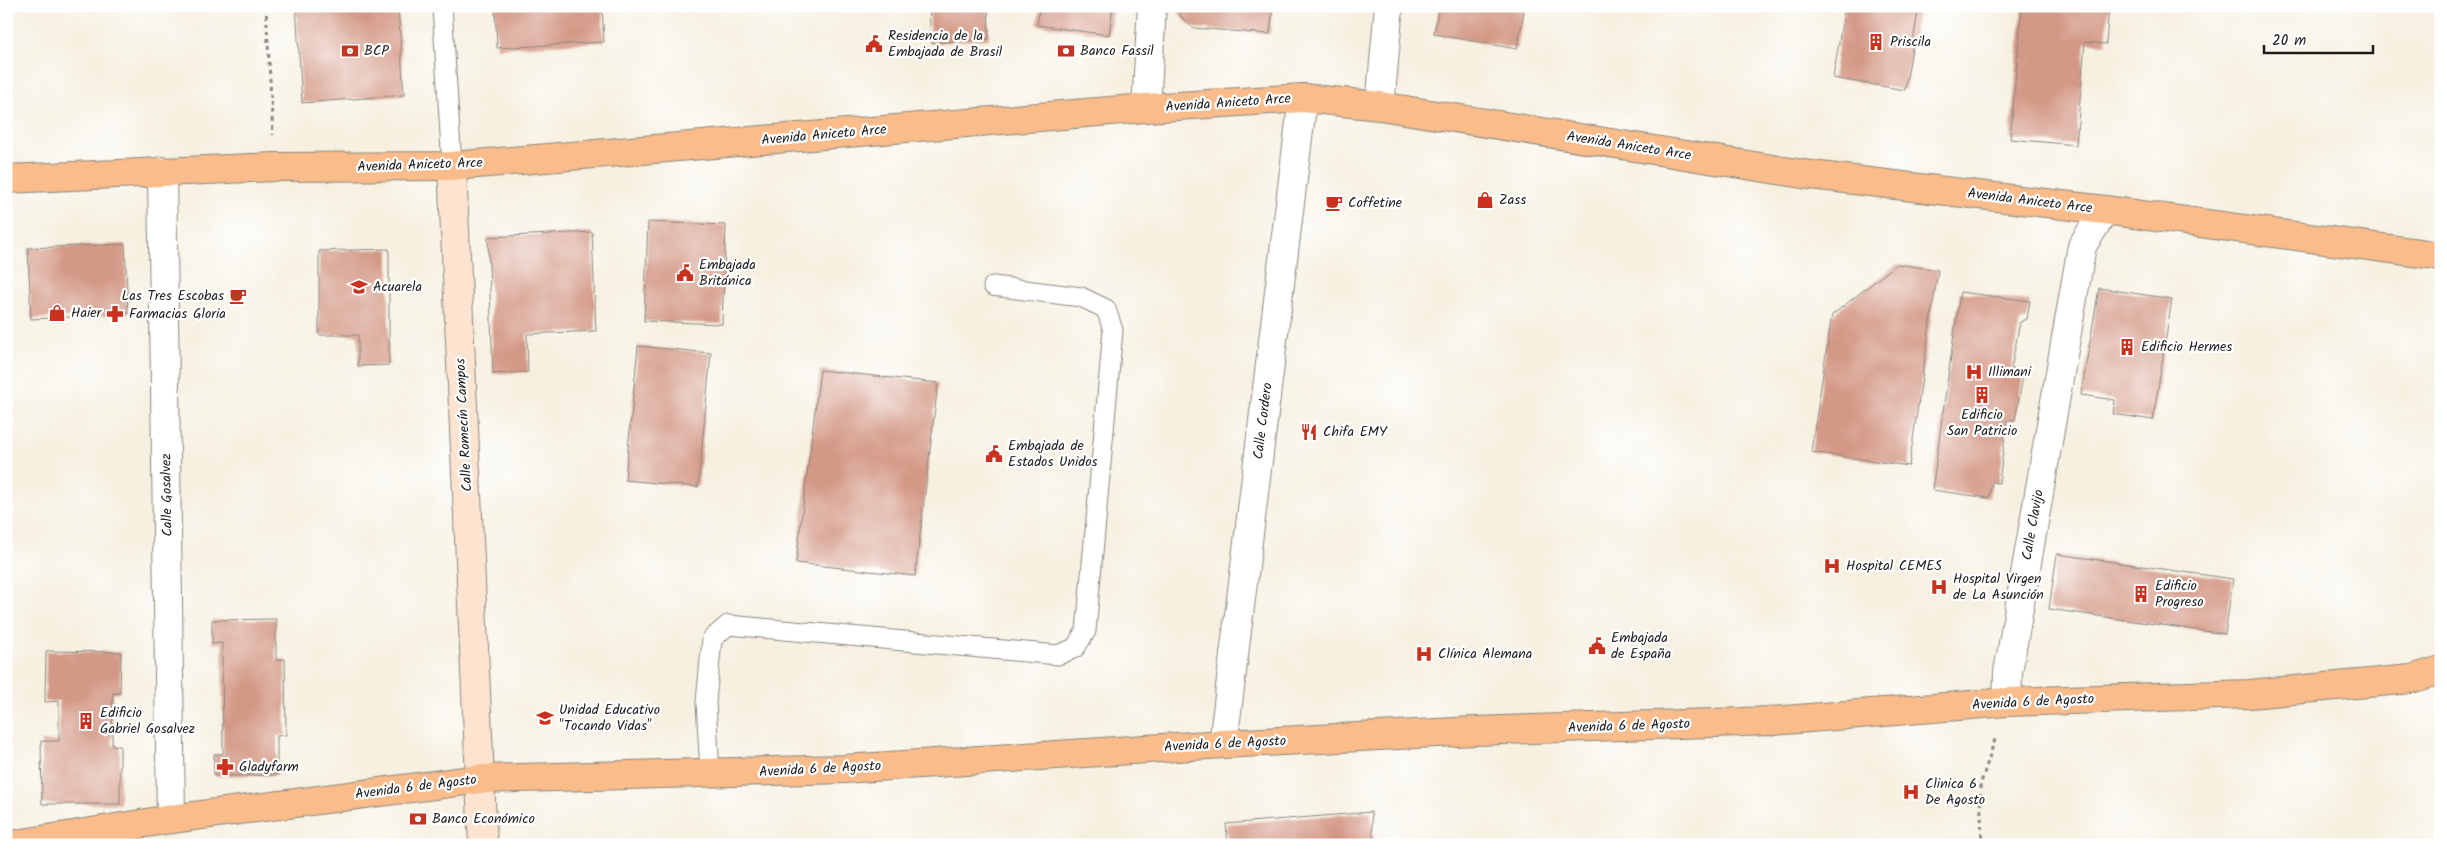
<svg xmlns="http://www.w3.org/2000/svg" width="2447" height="851" viewBox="0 0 2447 851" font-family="Kalam,sans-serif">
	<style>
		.building { fill: #d49986 }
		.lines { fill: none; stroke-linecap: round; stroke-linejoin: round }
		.service-casing { stroke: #89867e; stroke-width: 21 }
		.minor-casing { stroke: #89867e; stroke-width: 30 }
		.secondary-casing { stroke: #89867e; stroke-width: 30 }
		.primary-casing { stroke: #89867e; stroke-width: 30 }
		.path { stroke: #89867e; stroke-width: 3; stroke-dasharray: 4 4; stroke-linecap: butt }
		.service { stroke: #fff; stroke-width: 19 }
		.minor { stroke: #fff; stroke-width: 28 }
		.secondary { stroke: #fde4d0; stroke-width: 28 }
		.primary { stroke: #f9bc8a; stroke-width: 28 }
		.labels { text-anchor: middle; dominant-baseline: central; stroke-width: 4.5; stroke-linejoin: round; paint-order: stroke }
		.poi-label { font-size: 14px; fill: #1c1c1c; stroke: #fff; text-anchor: start }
		.street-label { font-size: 14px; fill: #1c1c1c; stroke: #fff }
	</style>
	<rect width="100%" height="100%" fill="#fff"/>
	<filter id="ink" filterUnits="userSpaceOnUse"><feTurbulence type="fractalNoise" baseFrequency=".02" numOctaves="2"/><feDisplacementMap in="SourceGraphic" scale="10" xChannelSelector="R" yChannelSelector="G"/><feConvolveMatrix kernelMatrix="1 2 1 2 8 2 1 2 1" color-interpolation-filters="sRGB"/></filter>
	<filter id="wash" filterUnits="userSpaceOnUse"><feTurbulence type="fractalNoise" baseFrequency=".0096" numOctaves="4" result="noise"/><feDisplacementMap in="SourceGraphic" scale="20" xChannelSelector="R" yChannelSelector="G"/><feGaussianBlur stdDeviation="1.12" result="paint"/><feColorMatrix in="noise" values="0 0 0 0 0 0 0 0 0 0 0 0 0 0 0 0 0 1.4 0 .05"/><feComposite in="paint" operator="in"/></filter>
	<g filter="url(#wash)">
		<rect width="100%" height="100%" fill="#f6f0e0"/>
		<g id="blocks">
			<!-- building -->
			<path class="building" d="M296 6H398L404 95 302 103Z
				M495 6H602L604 42 497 48Z
				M929 6H988L989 39 931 43Z
				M1040 6H1113L1109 35 1037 25Z
				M1175 6H1273L1270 34 1194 28 1182 18Z
				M1439 6H1525L1517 49 1434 34Z
				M1845 6H1919L1905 90 1833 78Z
				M2022 6H2109L2106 44 2085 42 2076 145 2010 139Z
				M648 222 726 225 722 324 644 321Z
				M592 232 596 331 527 334 528 372 493 374 488 237Z
				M125 244 128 314 31 319 28 248Z
				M389 249V365L358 366V335H319V251Z
				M1897 264 1938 270 1909 466 1811 452 1832 315Z
				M2099 288 2172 299 2153 420 2113 414 2115 400 2081 395Z
				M1960 292 2030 301 2027 319 2020 322 2011 369 2024 371 2015 420H2007L1999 483 1992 482 1989 498 1932 490Z
				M638 346 711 353 698 487 625 480Z
				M820 370 938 383 915 576 796 563Z
				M2057 554 2233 579 2225 634 2049 609Z
				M276 619V660L285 659 286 735 277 736V775L214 776V754H223L222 643 212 644V620Z
				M46 651 121 652 120 693H113L112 745 120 746V804H42L41 741H59V701L45 702Z
				M1371 812 1374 845H1228L1226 824Z"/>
		</g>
	</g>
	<g filter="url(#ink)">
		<use href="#blocks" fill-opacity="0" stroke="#89867e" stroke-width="1"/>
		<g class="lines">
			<!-- service casing -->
			<g class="service-casing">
				<path id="service" d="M442 6 452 166
					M710 773 706 702 712 639 728 625 1058 655 1075 648 1086 631 1113 330 1106 309 1081 297 993 286"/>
			</g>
			<!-- minor casing -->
			<g class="minor-casing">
				<path id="minor" d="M1380 106 1389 6
					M1146 108 1152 6
					M162 171 171 819
					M2007 702 2008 672 2082 246 2105 210
					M1223 744 1303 98"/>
			</g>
			<!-- secondary casing -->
			<g class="secondary-casing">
				<path id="secondary" d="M452 166 483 845"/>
			</g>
			<!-- primary casing -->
			<g class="primary-casing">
				<path id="primary" d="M6 179 274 167 452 166 1146 108 1303 98 1380 106 1803 174 2105 210 2441 256
					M11 845 171 819 480 779 844 769 1223 744 1475 731 1772 721 2007 702 2250 694 2411 679 2441 670"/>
			</g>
			<!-- path -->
			<path class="path" d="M266 6 273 135
				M1982 845 1980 786 1996 736"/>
			<!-- service -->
			<use href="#service" class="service"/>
			<!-- minor -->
			<use href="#minor" class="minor"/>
			<!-- secondary -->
			<use href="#secondary" class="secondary"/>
			<!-- primary -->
			<use href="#primary" class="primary"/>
		</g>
	</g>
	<!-- icons -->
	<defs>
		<g id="building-bare" transform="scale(1.35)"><path d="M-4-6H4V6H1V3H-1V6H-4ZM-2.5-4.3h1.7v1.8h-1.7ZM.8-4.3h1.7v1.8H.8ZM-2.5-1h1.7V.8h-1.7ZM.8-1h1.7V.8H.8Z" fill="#c8321e" stroke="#fff" stroke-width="2.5" paint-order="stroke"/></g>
		<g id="civic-bare" transform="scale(1.35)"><path d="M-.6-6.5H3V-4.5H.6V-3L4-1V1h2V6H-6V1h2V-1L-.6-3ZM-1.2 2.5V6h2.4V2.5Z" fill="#c8321e" stroke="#fff" stroke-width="2.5" paint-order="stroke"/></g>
		<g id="bank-bare" transform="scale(1.35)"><path d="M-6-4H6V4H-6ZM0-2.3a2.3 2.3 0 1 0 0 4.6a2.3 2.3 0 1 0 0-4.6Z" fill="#c8321e" stroke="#fff" stroke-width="2.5" paint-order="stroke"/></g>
		<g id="shop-bare" transform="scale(1.35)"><path d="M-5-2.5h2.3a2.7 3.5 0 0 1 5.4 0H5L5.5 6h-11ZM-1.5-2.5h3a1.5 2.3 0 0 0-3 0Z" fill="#c8321e" stroke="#fff" stroke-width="2.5" paint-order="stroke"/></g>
		<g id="cafe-bare" transform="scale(1.35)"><path d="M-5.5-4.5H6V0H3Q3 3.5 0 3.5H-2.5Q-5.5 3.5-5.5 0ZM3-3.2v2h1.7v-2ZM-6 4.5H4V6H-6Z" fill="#c8321e" stroke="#fff" stroke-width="2.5" paint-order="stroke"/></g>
		<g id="school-bare" transform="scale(1.35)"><path d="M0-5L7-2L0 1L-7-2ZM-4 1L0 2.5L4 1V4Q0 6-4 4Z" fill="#c8321e" stroke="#fff" stroke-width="2.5" paint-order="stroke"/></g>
		<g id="pharmacy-bare" transform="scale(1.35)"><path d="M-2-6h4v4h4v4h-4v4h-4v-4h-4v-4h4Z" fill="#c8321e" stroke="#fff" stroke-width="2.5" paint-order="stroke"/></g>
		<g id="hospital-bare" transform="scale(1.35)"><path d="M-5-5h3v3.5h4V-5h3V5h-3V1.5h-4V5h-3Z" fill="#c8321e" stroke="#fff" stroke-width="2.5" paint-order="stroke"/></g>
		<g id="restaurant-bare" transform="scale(1.35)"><path d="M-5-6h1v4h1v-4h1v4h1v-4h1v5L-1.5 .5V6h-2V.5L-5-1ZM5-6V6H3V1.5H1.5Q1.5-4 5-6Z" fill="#c8321e" stroke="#fff" stroke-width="2.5" paint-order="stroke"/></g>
	</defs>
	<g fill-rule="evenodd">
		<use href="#building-bare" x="1876" y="42"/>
		<use href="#civic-bare" x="874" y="44"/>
		<use href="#bank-bare" x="350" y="51"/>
		<use href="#bank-bare" x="1066" y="51"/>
		<use href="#shop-bare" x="1485" y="200"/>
		<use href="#cafe-bare" x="1334" y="203"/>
		<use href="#civic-bare" x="685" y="273"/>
		<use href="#school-bare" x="359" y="287"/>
		<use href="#cafe-bare" x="238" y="296"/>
		<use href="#shop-bare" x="57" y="313"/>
		<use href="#pharmacy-bare" x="115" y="314"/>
		<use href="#building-bare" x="2127" y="347"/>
		<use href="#hospital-bare" x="1974" y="372"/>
		<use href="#building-bare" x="1982" y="395"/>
		<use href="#restaurant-bare" x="1309" y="432"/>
		<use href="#civic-bare" x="994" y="454"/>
		<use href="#hospital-bare" x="1832" y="566"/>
		<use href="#hospital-bare" x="1939" y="587"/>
		<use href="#building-bare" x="2141" y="594"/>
		<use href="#civic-bare" x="1597" y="646"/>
		<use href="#hospital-bare" x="1424" y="654"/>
		<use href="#school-bare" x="545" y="718"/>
		<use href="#building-bare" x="86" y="721"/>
		<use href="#pharmacy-bare" x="225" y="767"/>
		<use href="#hospital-bare" x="1911" y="792"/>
		<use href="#bank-bare" x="418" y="819"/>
	</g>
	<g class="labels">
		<!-- poi labels -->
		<g class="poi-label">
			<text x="888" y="36">Residencia de la<tspan x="888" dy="16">Embajada de Brasil</tspan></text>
			<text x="1890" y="42">Priscila</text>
			<text x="364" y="51">BCP</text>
			<text x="1080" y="51">Banco Fassil</text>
			<text x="1499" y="200">Zass</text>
			<text x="1348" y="203">Coffetine</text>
			<text x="699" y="265">Embajada<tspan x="699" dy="16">Británica</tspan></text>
			<text x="373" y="287">Acuarela</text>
			<text x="224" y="296" text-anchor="end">Las Tres Escobas</text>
			<text x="71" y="313">Haier</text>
			<text x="129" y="314">Farmacias Gloria</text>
			<text x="2141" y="347">Edificio Hermes</text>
			<text x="1988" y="372">Illimani</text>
			<text x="1982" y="415" text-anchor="middle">Edificio<tspan x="1982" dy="16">San Patricio</tspan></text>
			<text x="1323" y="432">Chifa EMY</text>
			<text x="1008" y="446">Embajada de<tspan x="1008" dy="16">Estados Unidos</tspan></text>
			<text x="1846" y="566">Hospital CEMES</text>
			<text x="1953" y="579">Hospital Virgen<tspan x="1953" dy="16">de La Asunción</tspan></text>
			<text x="2155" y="586">Edificio<tspan x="2155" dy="16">Progreso</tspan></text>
			<text x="1611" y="638">Embajada<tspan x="1611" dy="16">de España</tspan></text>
			<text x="1438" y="654">Clínica Alemana</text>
			<text x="559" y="710">Unidad Educativo<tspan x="559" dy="16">"Tocando Vidas"</tspan></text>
			<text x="100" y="713">Edificio<tspan x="100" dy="16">Gabriel Gosalvez</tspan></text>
			<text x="239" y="767">Gladyfarm</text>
			<text x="1925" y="784">Clinica 6<tspan x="1925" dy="16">De Agosto</tspan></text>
			<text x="432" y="819">Banco Económico</text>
		</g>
		<!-- street labels -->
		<g class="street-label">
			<text transform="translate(1228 103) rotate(-4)">Avenida Aniceto Arce</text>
			<text transform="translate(824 135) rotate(-5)">Avenida Aniceto Arce</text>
			<text transform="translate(1629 146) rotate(9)">Avenida Aniceto Arce</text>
			<text transform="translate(420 165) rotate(-2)">Avenida Aniceto Arce</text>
			<text transform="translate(2030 201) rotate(7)">Avenida Aniceto Arce</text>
			<text transform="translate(1263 421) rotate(-83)">Calle Cordero</text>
			<text transform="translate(464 425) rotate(-93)">Calle Romecín Campos</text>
			<text transform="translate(167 495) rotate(-91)">Calle Gosalvez</text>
			<text transform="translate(2033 525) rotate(-80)">Calle Clavijo</text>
			<text transform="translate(2033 702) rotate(-3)">Avenida 6 de Agosto</text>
			<text transform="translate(1629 726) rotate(-2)">Avenida 6 de Agosto</text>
			<text transform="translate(1225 744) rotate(-3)">Avenida 6 de Agosto</text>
			<text transform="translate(820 769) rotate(-3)">Avenida 6 de Agosto</text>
			<text transform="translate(416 787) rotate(-7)">Avenida 6 de Agosto</text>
		</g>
	</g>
	<!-- margin -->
	<rect width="2447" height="851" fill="none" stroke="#fff" stroke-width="25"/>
	<!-- scale -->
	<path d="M2264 45v8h109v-8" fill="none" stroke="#1c1c1c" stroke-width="2.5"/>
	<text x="2272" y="45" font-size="15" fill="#1c1c1c" stroke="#ffffff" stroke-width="4" paint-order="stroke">20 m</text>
</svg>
